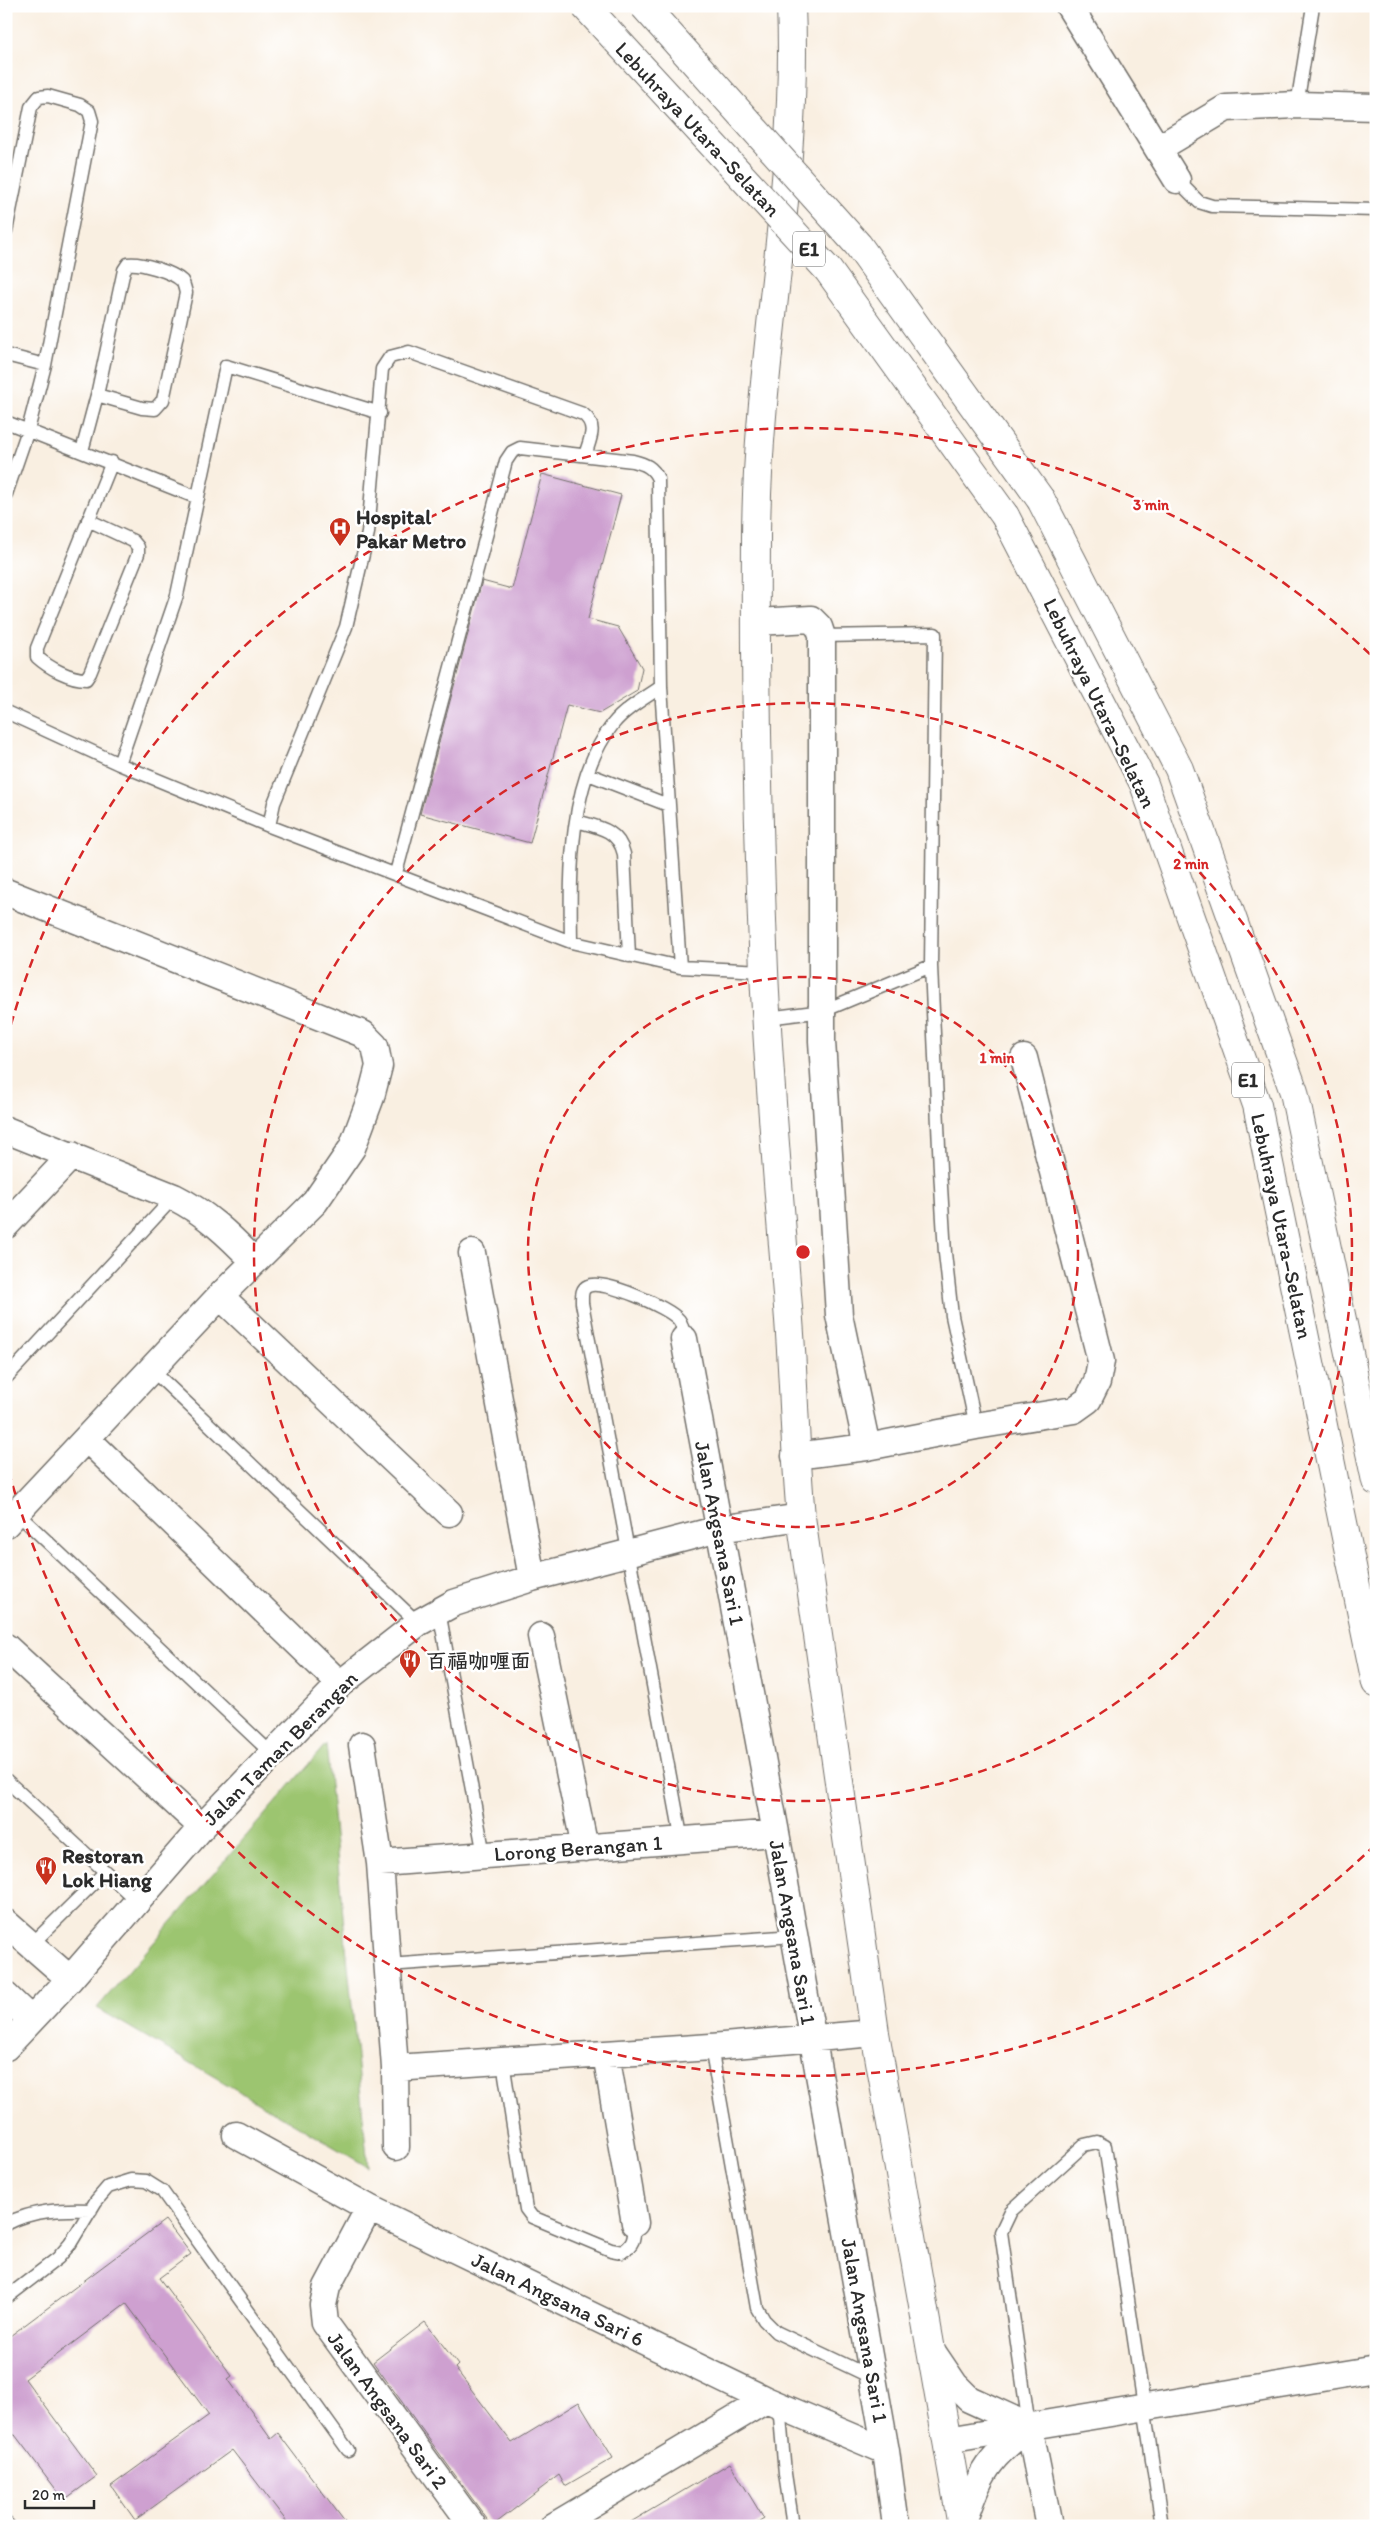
<svg xmlns="http://www.w3.org/2000/svg" width="1382" height="2532" viewBox="0 0 1382 2532" font-family="Itim,'LXGW WenKai TC',sans-serif">
	<style>
		.green { fill: #9cc570; stroke: #64784e }
		.building { fill: #cea0d0 }
		.lines { fill: none; stroke-linecap: round; stroke-linejoin: round }
		.lane-casing { stroke: #73706b; stroke-width: 15 }
		.street-casing { stroke: #73706b; stroke-width: 29 }
		.secondary-casing { stroke: #73706b; stroke-width: 30 }
		.highway-casing { stroke: #73706b; stroke-width: 30 }
		.lane { stroke: #fff; stroke-width: 12 }
		.street { stroke: #fff; stroke-width: 26 }
		.secondary { stroke: #fff; stroke-width: 28 }
		.highway { stroke: #fff; stroke-width: 28 }
		.highway-bridge-casing { stroke: #73706b; stroke-width: 30; stroke-linecap: butt }
		.highway-bridge { stroke: #fff; stroke-width: 28 }
		.ring { fill: none; stroke: #d62828; stroke-width: 2.5; stroke-dasharray: 9 6 }
		.labels { text-anchor: middle; dominant-baseline: central; stroke-width: 5; stroke-linejoin: round; paint-order: stroke }
		.shield { fill: #fff; stroke: #6b6b6b; stroke-width: 1 }
		.shield-label { font-size: 20px; font-weight: bold; fill: #2b2b2b }
		.street-label { font-size: 21px; fill: #2b2b2b; stroke: #fff }
		.poi-label { font-size: 21px; font-weight: bold; fill: #2b2b2b; stroke: #fff; text-anchor: start }
		.centre { fill: #d62828; stroke: #fff; stroke-width: 2.5 }
		.ring-label { font-size: 15px; text-anchor: middle; font-weight: bold; fill: #d62828; stroke: #fff; stroke-width: 5; stroke-linejoin: round; paint-order: stroke }
	</style>
	<rect width="100%" height="100%" fill="#fff"/>
	<filter id="ink" filterUnits="userSpaceOnUse"><feTurbulence type="fractalNoise" baseFrequency=".02" numOctaves="2"/><feDisplacementMap in="SourceGraphic" scale="10" xChannelSelector="R" yChannelSelector="G"/><feConvolveMatrix kernelMatrix="1 2 1 2 8 2 1 2 1" color-interpolation-filters="sRGB"/></filter>
	<filter id="wash" filterUnits="userSpaceOnUse"><feTurbulence type="fractalNoise" baseFrequency=".0096" numOctaves="4" result="noise"/><feDisplacementMap in="SourceGraphic" scale="20" xChannelSelector="R" yChannelSelector="G"/><feGaussianBlur stdDeviation="1.12" result="paint"/><feColorMatrix in="noise" values="0 0 0 0 0 0 0 0 0 0 0 0 0 0 0 0 0 1.4 0 .05"/><feComposite in="paint" operator="in"/></filter>
	<g filter="url(#wash)">
		<rect width="100%" height="100%" fill="#f9efe1"/>
		<!-- green -->
		<path class="green" d="M326 1744 368 2167 97 2008Z"/>
		<g id="blocks">
			<!-- building -->
			<path class="building" d="M542 474 621 495 588 619 618 627 642 668 637 691 600 713 567 705 530 843 420 814 482 581 512 589Z
				M165 2220 191 2254 159 2278 232 2376 228 2379 271 2439 278 2433 348 2526H290L232 2450 135 2520 111 2486 209 2415 126 2303 25 2379 97 2476 64 2500 6 2423V2339Z
				M425 2322 458 2365 455 2368 512 2443 579 2402 613 2458 565 2486 559 2475 492 2526 373 2362Z
				M730 2463 764 2519 753 2526H624Z"/>
		</g>
	</g>
	<g filter="url(#ink)">
		<use href="#blocks" fill-opacity="0" stroke="#73706b" stroke-width="1"/>
		<g class="lines">
			<!-- lane casing -->
			<g class="lane-casing">
				<path id="lane" d="M1297 105 1313 6
					M1177 180 1199 202 1212 206 1376 210
					M6 231 31 107 39 97 48 96 80 105 89 111 92 121 45 365 28 430 6 494
					M6 355 45 365
					M6 422 198 498
					M82 451 97 395 124 270 128 264C140 262 173 272 182 281 184 284 185 289 186 293L163 400 155 409 142 408 97 395
					M585 455C590 439 598 426 583 414L409 352 390 357 382 369 368 533 346 627 274 803 269 826 571 942 680 967 764 971
					M88 520 133 541 138 547V554L90 673 86 679C70 679 49 668 37 657V648L112 462
					M822 636 935 634 931 966 940 1170 945 1253 952 1316 976 1426
					M6 712 119 764 269 826
					M119 764 177 595 226 366 380 413
					M588 774 668 805
					M576 821C598 827 618 829 624 854L629 956
					M396 873 506 461 512 452 520 448 633 461C645 464 653 467 658 479L661 687 680 967
					M571 942C570 873 568 782 613 724 625 709 645 698 661 687
					M767 1018 823 1011 931 966
					M151 1369 418 1623
					M6 1378 174 1197
					M17 1513 272 1754
					M439 1611 484 1855
					M6 1780 137 1901
					M682 1841 582 1303C582 1296 581 1289 588 1286 603 1279 669 1307 679 1320 683 1325 683 1332 684 1339
					M31 1945 104 1873
					M388 1965 794 1936
					M711 2047 757 2308 764 2320 776 2332 873 2378
					M503 2062 526 2209 532 2217 611 2250 622 2252C635 2244 634 2237 635 2223
					M6 2224C33 2210 61 2209 91 2210
					M6 2298 58 2258 70 2244 96 2201 108 2187 131 2180 146 2181 162 2191 348 2450
					M779 2405 785 2474 793 2526
					M1029 2426 1001 2232 1011 2211 1084 2145 1097 2142 1105 2146 1162 2526
					M6 2523 9 2526"/>
			</g>
			<!-- street casing -->
			<g class="street-casing">
				<path id="street" d="M1069 6 1177 180
					M1159 148 1226 108 1297 105 1376 107
					M757 622 811 619 819 627 822 636V1041L839 1315 867 1447
					M6 892 363 1034 375 1046 379 1066 371 1097 352 1148 315 1202 220 1296 6 1524
					M6 1130 174 1197C206 1213 229 1235 254 1261
					M6 1225 72 1155
					M472 1253 532 1578
					M220 1296 449 1513
					M684 1339 776 1833 886 2451 896 2526
					M87 1439 340 1684
					M795 1456 867 1447 976 1426 1074 1410 1088 1400 1097 1382 1101 1361 1024 1058
					M541 1636 585 1848
					M6 1647 202 1827
					M362 1745 380 1863 395 2068
					M380 1863 776 1833
					M6 1923 70 1979
					M6 1996 31 2020
					M6 2047 70 1979 202 1827 340 1684 418 1623 454 1603 532 1578 719 1529 801 1517
					M606 2054 635 2223
					M236 2135 369 2208 766 2400 886 2451
					M396 2147 395 2068 711 2047 875 2033
					M369 2208 327 2287 323 2305 325 2323 473 2526
					M932 2351 955 2385 969 2399 1028 2426
					M1029 2426 1049 2526
					M947 2440 1376 2369
					M962 2525C970 2503 977 2479 992 2461 1002 2448 1017 2437 1029 2426
					M554 2526 766 2400"/>
			</g>
			<!-- secondary casing -->
			<g class="secondary-casing">
				<path id="secondary" d="M791 6C799 184 757 359 756 537 755 682 758 827 764 971 769 1087 780 1204 789 1320 794 1386 795 1452 801 1517L875 2033 962 2526"/>
			</g>
			<!-- highway casing -->
			<g class="highway-casing">
				<path id="highway" d="M1041 500 1179 769 1294 1092 1376 1481
					M1005 516 1144 784 1257 1105 1376 1683"/>
			</g>
			<!-- lane -->
			<use href="#lane" class="lane"/>
			<!-- street -->
			<use href="#street" class="street"/>
			<!-- secondary -->
			<use href="#secondary" class="secondary"/>
			<!-- highway -->
			<use href="#highway" class="highway"/>
			<!-- highway-bridge casing -->
			<g class="highway-bridge-casing">
				<path id="highway-bridge" d="M585 6 828 270 1005 516
					M644 6 858 245 1041 500"/>
			</g>
			<!-- highway-bridge -->
			<use href="#highway-bridge" class="highway-bridge"/>
		</g>
	</g>
	<!-- distance rings -->
	<g class="ring">
		<circle cx="803" cy="1252" r="275"/>
		<circle cx="803" cy="1252" r="549"/>
		<path d="M1375 1845A824 824 0 0 1 7 1465M7 1039A824 824 0 0 1 1375 659"/>
	</g>
	<!-- icons -->
	<defs>
		<g id="hospital-pin" transform="scale(1.125)"><path d="M0 17L-7.5 6A9.5 9.5 0 1 1 7.5 6Z" fill="#c8321e" stroke="#fff"/><path d="M-5-5h3v3.5h4V-5h3V5h-3V1.5h-4V5h-3Z" fill="#fff"/></g>
		<g id="restaurant-pin" transform="scale(1.125)"><path d="M0 17L-7.5 6A9.5 9.5 0 1 1 7.5 6Z" fill="#c8321e" stroke="#fff"/><path d="M-5-6h1v4h1v-4h1v4h1v-4h1v5L-1.5 .5V6h-2V.5L-5-1ZM5-6V6H3V1.5H1.5Q1.5-4 5-6Z" fill="#fff"/></g>
	</defs>
	<g fill-rule="evenodd">
		<use href="#hospital-pin" x="340" y="528"/>
		<use href="#restaurant-pin" x="410" y="1660"/>
		<use href="#restaurant-pin" x="46" y="1867"/>
	</g>
	<g class="labels">
		<!-- shield labels -->
		<g class="shield">
			<rect x="793" y="231.5" width="32" height="35" rx="4"/>
			<rect x="1232" y="1062.5" width="32" height="35" rx="4"/>
		</g>
		<g class="shield-label">
			<text x="809" y="249">E1</text>
			<text x="1248" y="1080">E1</text>
		</g>
		<!-- street labels -->
		<g class="street-label">
			<text transform="translate(698 129) rotate(47)">Lebuhraya Utara–Selatan</text>
			<text transform="translate(1100 703) rotate(64)">Lebuhraya Utara–Selatan</text>
			<text transform="translate(1282 1226) rotate(78)">Lebuhraya Utara–Selatan</text>
			<text transform="translate(720 1533) rotate(79)">Jalan Angsana Sari 1</text>
			<text transform="translate(280 1748) rotate(-45)">Jalan Taman Berangan</text>
			<text transform="translate(578 1848) rotate(-4)">Lorong Berangan 1</text>
			<text transform="translate(793 1932) rotate(80)">Jalan Angsana Sari 1</text>
			<text transform="translate(558 2299) rotate(26)">Jalan Angsana Sari 6</text>
			<text transform="translate(865 2330) rotate(80)">Jalan Angsana Sari 1</text>
			<text transform="translate(388 2410) rotate(54)">Jalan Angsana Sari 2</text>
		</g>
		<!-- poi labels -->
		<g class="poi-label">
			<text x="356" y="516">Hospital<tspan x="356" dy="24">Pakar Metro</tspan></text>
			<text x="426" y="1660">百福咖喱面</text>
			<text x="62" y="1855">Restoran<tspan x="62" dy="24">Lok Hiang</tspan></text>
		</g>
	</g>
	<circle cx="803" cy="1252" r="8" class="centre"/>
	<g class="ring-label">
		<text x="1151" y="510">3 min</text>
		<text x="1191" y="869">2 min</text>
		<text x="997" y="1063">1 min</text>
	</g>
	<!-- margin -->
	<rect width="1382" height="2532" fill="none" stroke="#fff" stroke-width="25"/>
	<!-- scale -->
	<path d="M25 2500v8h69v-8" fill="none" stroke="#2b2b2b" stroke-width="2.5"/>
	<text x="32" y="2500" font-size="15" fill="#2b2b2b" stroke="#ffffff" stroke-width="4" paint-order="stroke">20 m</text>
</svg>
